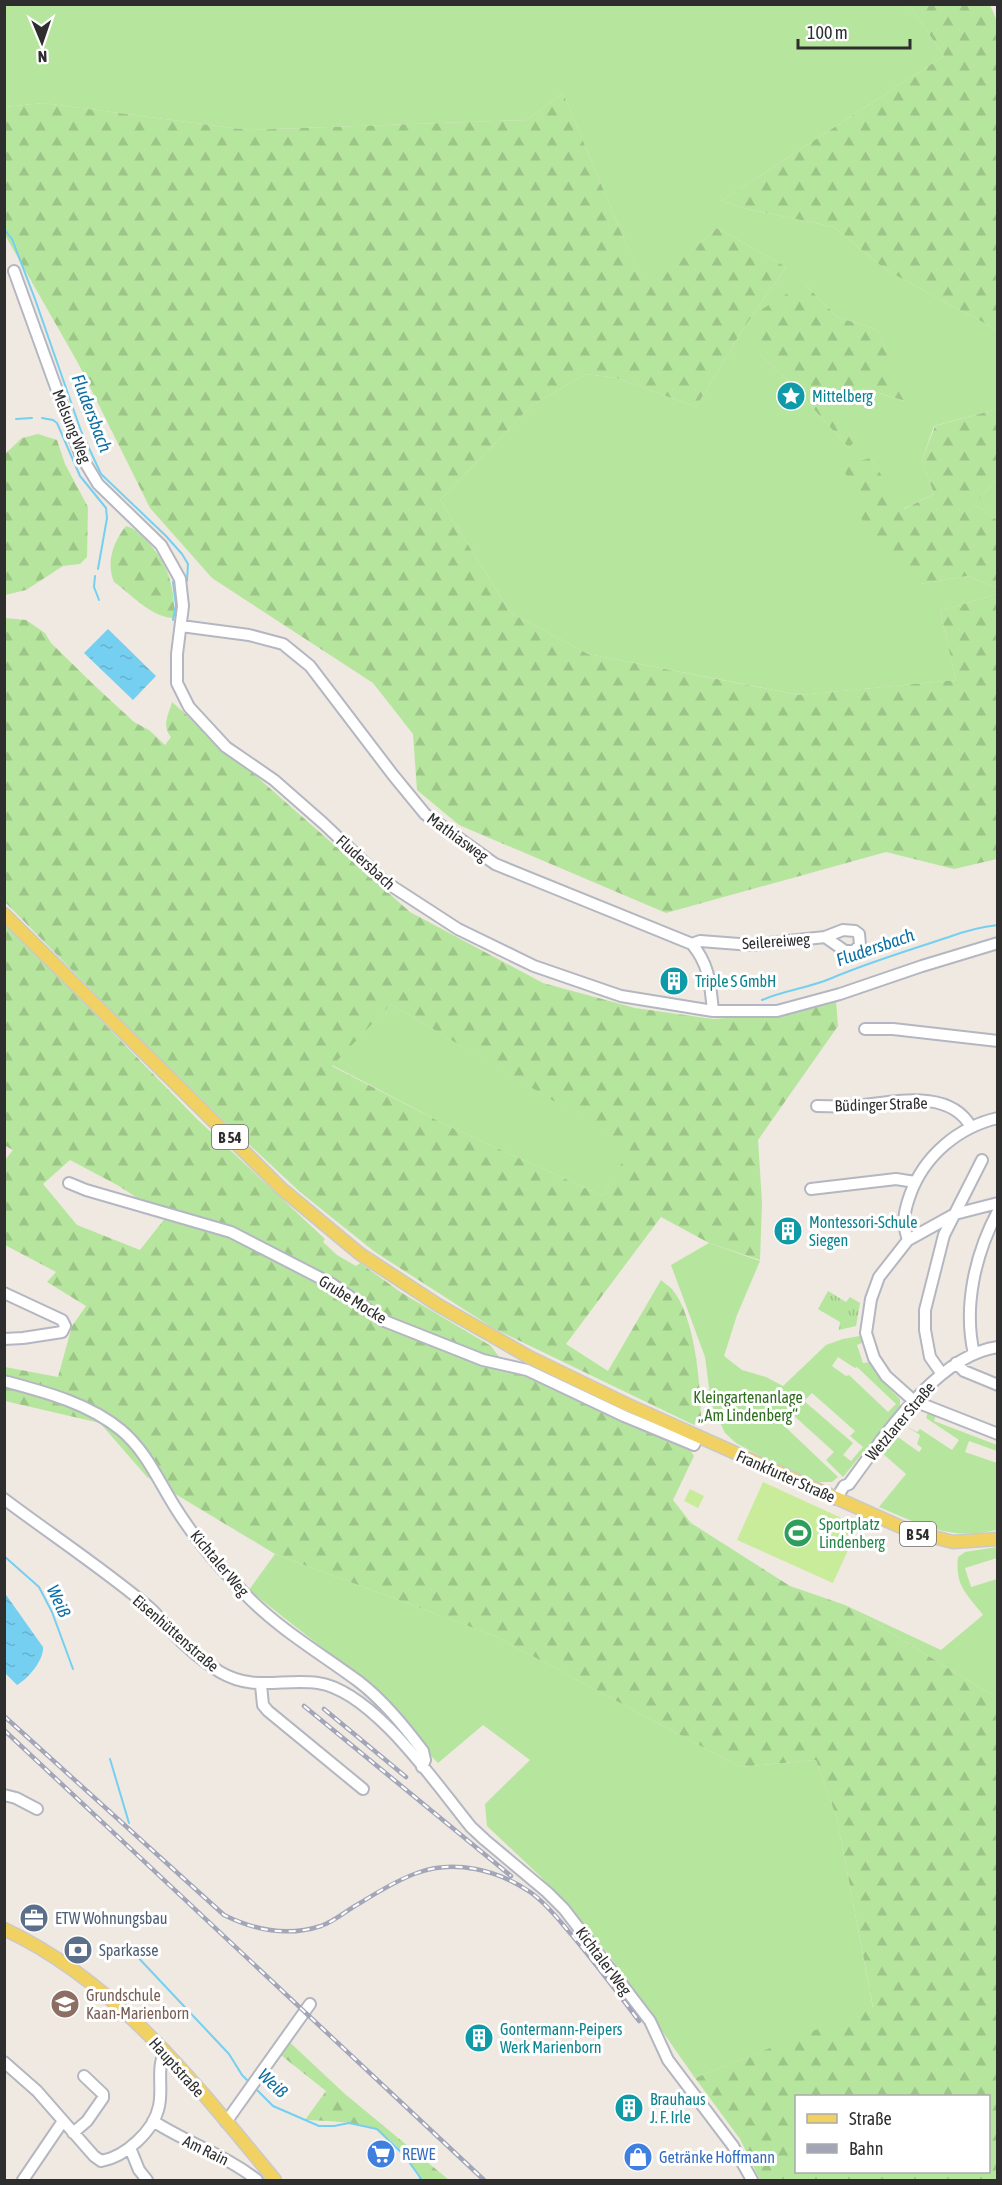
<svg xmlns="http://www.w3.org/2000/svg" width="1002" height="2185" viewBox="0 0 1002 2185" font-family="'Asap Condensed',sans-serif">
	<style>
		.grass { fill: #b6e59e; fill-rule: evenodd }
		.forest { fill: url(#forest-firs); fill-rule: evenodd }
		.park { fill: url(#park-tufts) }
		.pitch { fill: #c9ec9a }
		.water { fill: url(#water-ripples) }
		.lines { fill: none; stroke-linecap: round; stroke-linejoin: round }
		.stream { stroke: #75cff0; stroke-width: 2 }
		.minor-casing { stroke: #b4b7c1; stroke-width: 14 }
		.major-casing { stroke: #c9c9c9; stroke-width: 15 }
		.minor { stroke: #fff; stroke-width: 10 }
		.major { stroke: #f2d163; stroke-width: 12 }
		.rail-casing { stroke: #a3a6b8; stroke-width: 4.5 }
		.rail { stroke: #fff; stroke-width: 2; stroke-dasharray: 7; stroke-linecap: butt }
		.labels { text-anchor: middle; dominant-baseline: central; stroke-width: 6; stroke-linejoin: round; paint-order: stroke }
		.shield { fill: #fff; stroke: #6d6d6d; stroke-width: 1.5 }
		.shield-label { font-size: 15px; font-weight: bold; fill: #2e2e2e }
		.culture-label { font-size: 16px; fill: #0d838f; stroke: #fff; text-anchor: start }
		.street-label { font-size: 16px; fill: #2e2e2e; stroke: #fff }
		.park-label { font-size: 16px; fill: #2c6e1b; stroke: #fff }
		.leisure-label { font-size: 16px; fill: #27864d; stroke: #fff; text-anchor: start }
		.service-label { font-size: 16px; fill: #4e5e75; stroke: #fff; text-anchor: start }
		.education-label { font-size: 16px; fill: #785e54; stroke: #fff; text-anchor: start }
		.shop-label { font-size: 16px; fill: #366cbe; stroke: #fff; text-anchor: start }
		.water-label { font-size: 18px; font-style: italic; fill: #0d6fa3; stroke: #fff }
	</style>
	<defs>
		<pattern id="forest-firs" width="22" height="20" patternUnits="userSpaceOnUse" patternTransform="scale(1.5)"><rect width="22" height="20" fill="#b6e59e"/><path d="M5 1l3.5 6h-7zM16 11l3.5 6h-7z" fill="#9dc588"/></pattern>
		<pattern id="park-tufts" width="24" height="20" patternUnits="userSpaceOnUse" patternTransform="scale(1.5)"><rect width="24" height="20" fill="#b6e59e"/><path d="M3 7l-1-3M5 7V3M7 7l1-3M15 17l-1-3M17 17v-4M19 17l1-3" fill="none" stroke="#9dc588"/></pattern>
		<pattern id="water-ripples" width="26" height="14" patternUnits="userSpaceOnUse" patternTransform="scale(1.5)"><rect width="26" height="14" fill="#75cff0"/><path d="M2 4q2-2 4 0t4 0M15 11q2-2 4 0t4 0" fill="none" stroke="#66b2ce"/></pattern>
	</defs>
	<rect width="100%" height="100%" fill="#efe9e1"/>
	<!-- grass -->
	<path class="grass" d="M4 5H909L944 56 721 201 747 209 834 227 886 270 988 325 997 333V409L934 426 922 460 934 494 903 509 870 458 920 584 967 576 997 588V594L940 611 956 680 800 695 588 654 511 613 440 500 532 405 586 374 617 378 696 407 743 329 786 267 717 228 648 290 621 232 563 93 527 120 248 130 43 103 5 107ZM804 283 837 317 878 330 904 401 866 389 826 395 849 448 789 382 760 354Z
		M997 478V520L975 505Z
		M391 1004 632 1147 603 1196 446 1125 332 1065Z
		M709 1243 760 1261 737 1315 724 1356 742 1370 766 1377 783 1386 826 1345 843 1339 860 1336 864 1342 857 1345 863 1363 871 1362 885 1384 900 1399V1407L843 1477 826 1460 834 1452 792 1414 786 1420 781 1418 779 1421 838 1477 832 1482H817L768 1460 736 1443 725 1433 711 1403 705 1357 671 1265ZM838 1357 855 1368 857 1367 896 1404 888 1412 849 1375 846 1376 832 1366ZM812 1393 855 1431 850 1436 863 1447 851 1461 843 1455 853 1443 804 1401Z
		M928 1412 936 1415 934 1421 997 1445V1451L969 1441 965 1452 997 1463V1530C951 1541 921 1525 879 1507L906 1474 881 1452 895 1435 919 1452 922 1448 917 1444 920 1435 904 1425 917 1432 920 1429 952 1450 959 1440 926 1418Z
		M997 1547V1558L965 1568 971 1587 997 1579V1698L845 1605 941 1650 983 1615C966 1593 955 1586 958 1557L965 1552Z
		M275 1554 495 1636 740 1767 816 1760 837 1819 873 2008 695 2078 609 1955 541 1877 487 1826 485 1804 530 1760 483 1725 438 1763 339 1661 249 1590Z"/>
	<!-- forest -->
	<path class="forest" d="M909 5H990L997 21V333L988 325 886 270 834 227 747 209 721 201 944 56Z
		M563 93 621 232 648 289 717 228 786 267 743 329 696 407 617 378 586 374 532 405 440 500 511 613 588 654 799 695 956 680 940 611 997 594V859L954 869 886 852 666 913 459 825 417 790 413 734 373 683 212 578 150 508 78 363 5 235V107L43 103 248 130 527 120Z
		M804 283 837 317 878 330 905 401 866 389 826 395 857 438 849 448 789 382 760 354 761 310Z
		M997 409V478L975 505 997 520V588L967 576 920 584 862 520 843 466 870 458 904 509 934 494 922 460 935 426Z
		M38 434 57 440 65 464 88 507 87 557 80 564 63 566 26 590 5 595V454L22 438Z
		M126 526C135 528 138 533 145 539 169 564 173 583 175 616L172 618C150 616 131 594 114 582 106 563 113 542 126 526Z
		M5 618 26 620 45 633 51 643 95 686 134 722 149 730 165 745 171 737C161 726 169 714 172 702L410 912 543 983 635 1008 713 1019 780 1014 836 1001 838 1026 758 1140 762 1202 760 1260 709 1243 661 1217 566 1344 608 1371 661 1280C664 1283 669 1286 672 1289 695 1317 700 1381 701 1416L694 1425 493 1328 375 1252 300 1192 179 1079 5 902ZM391 1004 631 1147 603 1196 446 1125 332 1066Z
		M4 921 197 1119 325 1239 323 1242 337 1255 356 1266 360 1263 402 1293 491 1346 500 1358 535 1378 549 1388 689 1449 694 1456 673 1500 691 1523 790 1586 845 1605 997 1698V2180H760L740 2139 695 2078 873 2007 837 1819 816 1760 740 1767 495 1636 275 1554 147 1477 100 1423 5 1401V1367L58 1377 72 1326 86 1306 47 1282 56 1272 5 1245V1160L13 1150 4 1145ZM70 1160 119 1186 166 1217 140 1250 77 1225 43 1184ZM796 2096H988V2172H796Z
		M282 2035 345 2094 449 2180H420C412 2162 396 2142 378 2131 363 2121 324 2121 305 2120L326 2091 272 2048Z"/>
	<!-- park -->
	<path class="park" d="M828 1291 846 1302 850 1297 860 1303 856 1326 839 1330 840 1322 818 1309Z"/>
	<!-- pitch -->
	<path class="pitch" d="M763 1482 859 1526 833 1583 737 1540Z
		M690 1489 704 1496 698 1508 684 1501Z"/>
	<!-- water -->
	<path class="water" d="M108 629 156 676 133 700 84 653Z
		M4 1592 43 1647C44 1660 28 1679 17 1685L5 1673Z"/>
	<g class="lines">
		<!-- stream -->
		<path class="stream" d="M4 229 12 239 35 299 81 431 101 474 166 536 182 554 188 564 187 581
			M42 418 53 420 57 423 80 476 106 508 107 518 98 569
			M16 419 32 418
			M95 576 94 587 99 600
			M173 582 176 605 173 620
			M762 1000C785 990 809 988 832 978 870 962 910 950 949 937 965 931 980 927 998 925
			M4 1556 39 1587 52 1612 73 1669
			M110 1759 129 1823
			M133 1952 229 2054 242 2075 251 2084
			M255 2088 273 2106 319 2126H334L349 2123 377 2129 404 2155 422 2180"/>
		<!-- minor casing -->
		<g class="minor-casing">
			<path id="minor" d="M14 271 80 454 98 484 161 545 180 579 183 606 177 654V683L189 707 226 747 274 780 323 823 384 881 458 929 534 966 621 996 713 1011H777L840 994 922 966 998 943
				M181 626 249 635 283 644 310 666 393 775 425 814 495 864 692 944C710 966 710 984 713 1011
				M843 930 855 931 859 934 860 945 854 951H845L825 937Z
				M692 944 700 941 752 945 825 937
				M865 1029H893L998 1041
				M817 1106C829 1106 842 1107 854 1106 891 1103 949 1087 971 1127
				M69 1183 86 1190 231 1232 332 1284 382 1320 483 1360 527 1370 624 1416 694 1445 698 1436
				M811 1189 896 1179 915 1182
				M998 1203 955 1214 908 1240 879 1277 871 1299 866 1333 874 1358 886 1376 914 1401 998 1434
				M908 1240C902 1222 904 1212 910 1195 924 1156 958 1127 998 1118
				M4 1293 62 1320 65 1326 62 1332 23 1338 4 1339
				M974 1354C963 1307 975 1254 998 1211
				M956 1363 964 1371 998 1385
				M942 1374 930 1357 925 1330V1310L944 1235 982 1160
				M4 1381C45 1392 88 1403 121 1430 146 1451 158 1480 175 1507 194 1538 221 1569 246 1595 279 1629 320 1653 358 1681 383 1700 404 1726 423 1751L425 1760 422 1767
				M4 1499C52 1535 105 1570 150 1608 157 1614 162 1622 168 1628 183 1644 202 1661 220 1672 254 1692 283 1678 318 1683 373 1691 436 1784 471 1827L485 1840 547 1892 564 1909 650 2021 668 2060 733 2146 752 2180
				M836 1499 844 1486 849 1484C883 1438 937 1355 998 1347
				M261 1685 263 1705 268 1711 363 1789
				M4 1795 16 1798 37 1809
				M4 2062 37 2091 94 2156 101 2161C125 2157 154 2131 159 2106 163 2088 156 2068 165 2051
				M153 2121C187 2143 225 2155 257 2180
				M226 2122 310 2004
				M73 2133 87 2121 103 2098V2094L84 2076
				M130 2148 139 2170 147 2180
				M23 2180 63 2121"/>
		</g>
		<!-- major casing -->
		<g class="major-casing">
			<path id="major" d="M4 914 282 1189 360 1254 438 1305 529 1357 626 1404 910 1531 953 1542 998 1539
				M4 1929C118 1982 197 2086 275 2180"/>
		</g>
		<!-- minor -->
		<use href="#minor" class="minor"/>
		<!-- major -->
		<use href="#major" class="major"/>
		<!-- rail casing -->
		<g class="rail-casing">
			<path id="rail" d="M304 1706 511 1876
				M324 1709 406 1777
				M4 1716 224 1915C254 1930 287 1937 321 1926 335 1921 347 1910 360 1903 378 1892 397 1880 417 1873 454 1859 498 1870 530 1892 543 1901 555 1915 565 1927 591 1957 615 1989 639 2021
				M4 1730 484 2180"/>
		</g>
		<!-- rail -->
		<use href="#rail" class="rail"/>
	</g>
	<!-- icons -->
	<defs>
		<g id="sight-disc" transform="scale(1.5)"><circle r="9.5" fill="#0f9aa8" stroke="#fff"/><path d="M0-6L1.8-2.2L6-1.7L2.9 1.2L3.7 5.4L0 3.3L-3.7 5.4L-2.9 1.2L-6-1.7L-1.8-2.2Z" fill="#fff"/></g>
		<g id="building-disc" transform="scale(1.5)"><circle r="9.5" fill="#0f9aa8" stroke="#fff"/><path d="M-4-6H4V6H1V3H-1V6H-4ZM-2.5-4.3h1.7v1.8h-1.7ZM.8-4.3h1.7v1.8H.8ZM-2.5-1h1.7V.8h-1.7ZM.8-1h1.7V.8H.8Z" fill="#fff"/></g>
		<g id="stadium-disc" transform="scale(1.5)"><circle r="9.5" fill="#2e9e5b" stroke="#fff"/><path d="M0-5a6.5 5 0 1 0 0 10a6.5 5 0 1 0 0-10ZM-3.5-1.8h7v3.6h-7Z" fill="#fff"/></g>
		<g id="office-disc" transform="scale(1.5)"><circle r="9.5" fill="#5c6f8a" stroke="#fff"/><path d="M-6-3h4V-5.5h4V-3h4V5H-6ZM-1-4.5V-3h2v-1.5ZM-6 0V1H6V0Z" fill="#fff"/></g>
		<g id="bank-disc" transform="scale(1.5)"><circle r="9.5" fill="#5c6f8a" stroke="#fff"/><path d="M-6-4H6V4H-6ZM0-2.3a2.3 2.3 0 1 0 0 4.6a2.3 2.3 0 1 0 0-4.6Z" fill="#fff"/></g>
		<g id="school-disc" transform="scale(1.5)"><circle r="9.5" fill="#8d6e63" stroke="#fff"/><path d="M0-5L7-2L0 1L-7-2ZM-4 1L0 2.5L4 1V4Q0 6-4 4Z" fill="#fff"/></g>
		<g id="supermarket-disc" transform="scale(1.5)"><circle r="9.5" fill="#3f7fe0" stroke="#fff"/><path d="M-6-5.5h2.5l.6 2H6L4.5 2H-2.5L-4.4-4H-6ZM-1.5 3.2a1.3 1.3 0 1 0 .1 0ZM3 3.2a1.3 1.3 0 1 0 .1 0Z" fill="#fff"/></g>
		<g id="shop-disc" transform="scale(1.5)"><circle r="9.5" fill="#3f7fe0" stroke="#fff"/><path d="M-5-2.5h2.3a2.7 3.5 0 0 1 5.4 0H5L5.5 6h-11ZM-1.5-2.5h3a1.5 2.3 0 0 0-3 0Z" fill="#fff"/></g>
	</defs>
	<g fill-rule="evenodd">
		<use href="#sight-disc" x="791" y="396"/>
		<use href="#building-disc" x="674" y="981"/>
		<use href="#building-disc" x="788" y="1231"/>
		<use href="#stadium-disc" x="798" y="1533"/>
		<use href="#office-disc" x="34" y="1918"/>
		<use href="#bank-disc" x="78" y="1950"/>
		<use href="#school-disc" x="65" y="2004"/>
		<use href="#building-disc" x="479" y="2038"/>
		<use href="#building-disc" x="629" y="2108"/>
		<use href="#supermarket-disc" x="381" y="2154"/>
		<use href="#shop-disc" x="638" y="2157"/>
	</g>
	<g class="labels">
		<!-- shield labels -->
		<g class="shield">
			<rect x="212" y="1125" width="36" height="24" rx="4.5"/>
			<rect x="900" y="1522" width="36" height="24" rx="4.5"/>
		</g>
		<g class="shield-label">
			<text x="230" y="1137">B 54</text>
			<text x="918" y="1534">B 54</text>
		</g>
		<!-- culture labels -->
		<g class="culture-label">
			<text x="812" y="396">Mittelberg</text>
			<text x="695" y="981">Triple S GmbH</text>
			<text x="809" y="1222">Montessori-Schule<tspan x="809" dy="18">Siegen</tspan></text>
			<text x="500" y="2029">Gontermann-Peipers<tspan x="500" dy="18">Werk Marienborn</tspan></text>
			<text x="650" y="2099">Brauhaus<tspan x="650" dy="18">J. F. Irle</tspan></text>
		</g>
		<!-- street labels -->
		<g class="street-label">
			<text transform="translate(72 426) rotate(68)">Melsung Weg</text>
			<text transform="translate(458 837) rotate(36)">Mathiasweg</text>
			<text transform="translate(366 862) rotate(42)">Fludersbach</text>
			<text transform="translate(776 941) rotate(-4)">Seilereiweg</text>
			<text transform="translate(881 1104) rotate(-2)">Büdinger Straße</text>
			<text transform="translate(353 1299) rotate(32)">Grube Mocke</text>
			<text transform="translate(900 1421) rotate(-50)">Wetzlarer Straße</text>
			<text transform="translate(786 1476) rotate(24)">Frankfurter Straße</text>
			<text transform="translate(220 1563) rotate(50)">Kichtaler Weg</text>
			<text transform="translate(176 1633) rotate(41)">Eisenhüttenstraße</text>
			<text transform="translate(604 1961) rotate(53)">Kichtaler Weg</text>
			<text transform="translate(177 2067) rotate(48)">Hauptstraße</text>
			<text transform="translate(206 2150) rotate(26)">Am Rain</text>
		</g>
		<!-- park labels -->
		<g class="park-label">
			<text x="748" y="1397">Kleingartenanlage<tspan x="748" dy="18">„Am Lindenberg“</tspan></text>
		</g>
		<!-- leisure labels -->
		<g class="leisure-label">
			<text x="819" y="1524">Sportplatz<tspan x="819" dy="18">Lindenberg</tspan></text>
		</g>
		<!-- service labels -->
		<g class="service-label">
			<text x="55" y="1918">ETW Wohnungsbau</text>
			<text x="99" y="1950">Sparkasse</text>
		</g>
		<!-- education labels -->
		<g class="education-label">
			<text x="86" y="1995">Grundschule<tspan x="86" dy="18">Kaan-Marienborn</tspan></text>
		</g>
		<!-- shop labels -->
		<g class="shop-label">
			<text x="402" y="2154">REWE</text>
			<text x="659" y="2157">Getränke Hoffmann</text>
		</g>
		<!-- water labels -->
		<g class="water-label">
			<text transform="translate(92 413) rotate(69)">Fludersbach</text>
			<text transform="translate(875 947) rotate(-19)">Fludersbach</text>
			<text transform="translate(59 1601) rotate(66)">Weiß</text>
			<text transform="translate(273 2083) rotate(43)">Weiß</text>
		</g>
	</g>
	<!-- border -->
	<rect width="1002" height="2185" fill="none" stroke="#2e2e2e" stroke-width="12"/>
	<!-- legend -->
	<rect x="795" y="2095" width="195" height="78" fill="#ffffff" stroke="#ababab" stroke-width="1.5"/>
	<rect x="807" y="2114" width="30" height="9" fill="#f2d163" stroke="#ababab" stroke-width="1.5"/>
	<text x="849" y="2125" font-size="18" fill="#2e2e2e">Straße</text>
	<rect x="807" y="2144" width="30" height="9" fill="#a3a6b8" stroke="#ababab" stroke-width="1.5"/>
	<text x="849" y="2155" font-size="18" fill="#2e2e2e">Bahn</text>
	<!-- north arrow -->
	<g transform="translate(42 42) rotate(178)" stroke="#ffffff" stroke-width="4.5" paint-order="stroke">
	<path d="M0-4.5L10 22L0 15L-10 22Z" fill="#2e2e2e"/>
	<text y="-9" font-size="16" font-weight="bold" text-anchor="middle" fill="#2e2e2e">N</text>
	</g>
	<!-- scale -->
	<path d="M798 39v9h112v-9" fill="none" stroke="#2e2e2e" stroke-width="3"/>
	<text x="807" y="39" font-size="18" fill="#2e2e2e" stroke="#ffffff" stroke-width="4.5" paint-order="stroke">100 m</text>
</svg>
